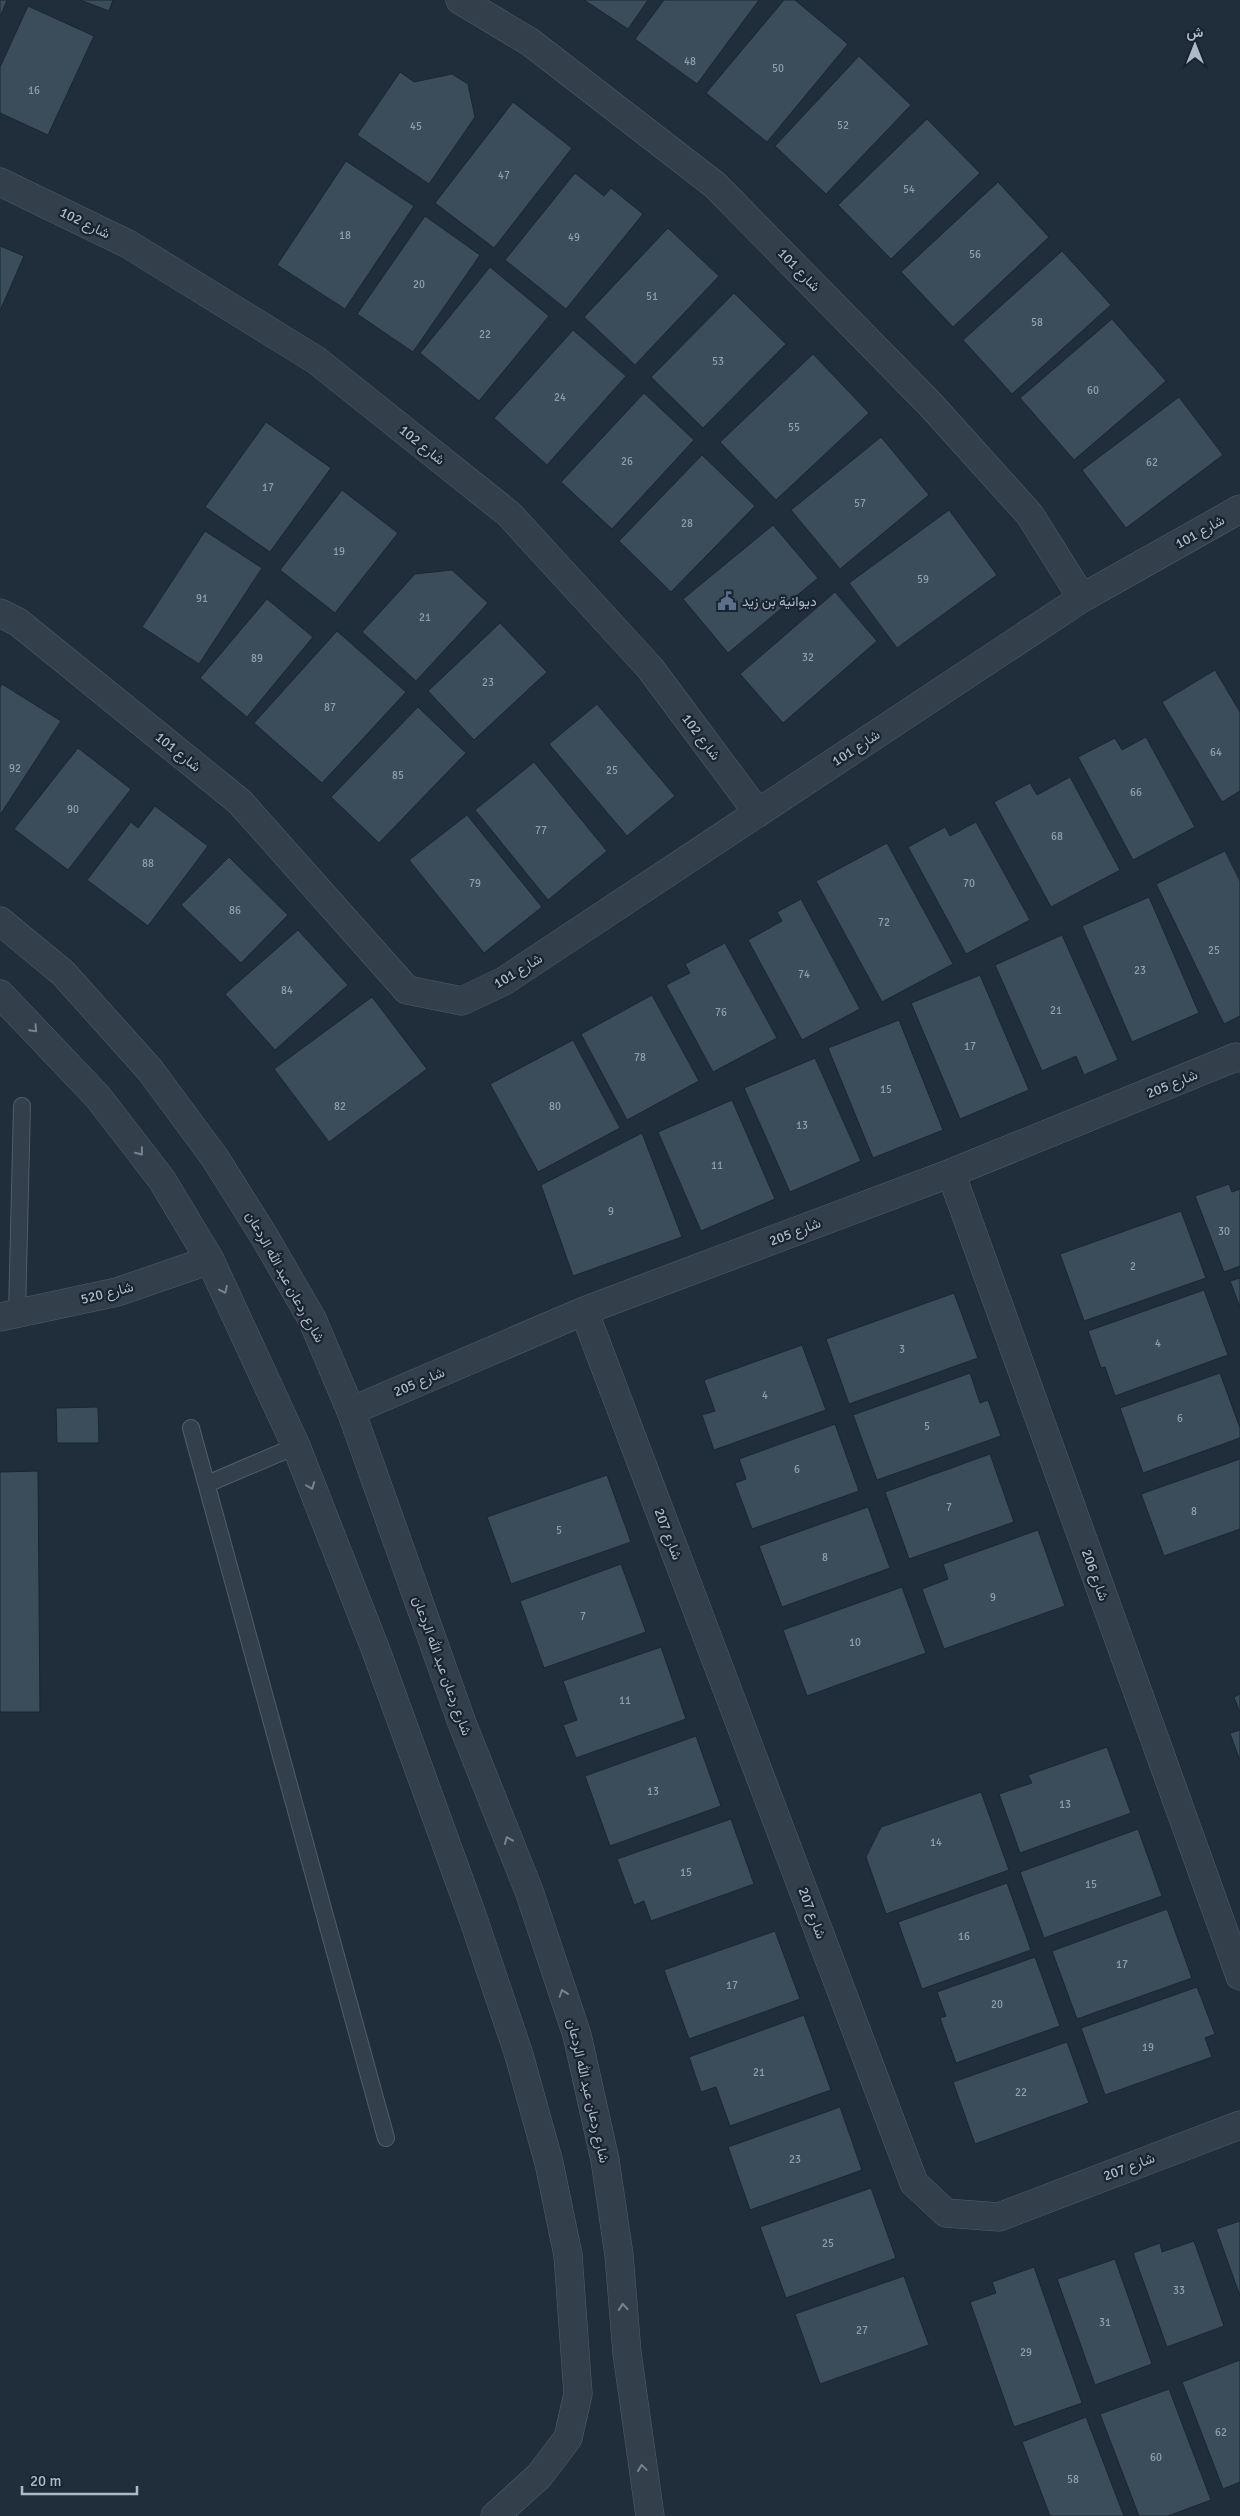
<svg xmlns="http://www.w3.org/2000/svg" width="1240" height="2516" viewBox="0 0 1240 2516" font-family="Signika,Vazirmatn,sans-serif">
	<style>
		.building { fill: #3b4c5b; stroke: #1b2632 }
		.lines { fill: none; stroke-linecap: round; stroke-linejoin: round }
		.service-casing { stroke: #515d69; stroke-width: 18 }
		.minor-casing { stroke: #515d69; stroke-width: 29 }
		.tertiary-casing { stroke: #515d69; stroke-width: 29 }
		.service { stroke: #343f4c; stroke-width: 16 }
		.minor { stroke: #343f4c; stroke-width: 28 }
		.tertiary { stroke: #343f4c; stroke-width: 28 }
		.oneway { stroke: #778390 }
		.labels { text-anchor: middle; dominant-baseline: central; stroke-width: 4.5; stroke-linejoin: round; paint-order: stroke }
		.number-label { font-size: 11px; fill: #919ead }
		.street-label { font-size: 14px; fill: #aebac8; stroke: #192430 }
		.poi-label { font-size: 14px; fill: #aebac8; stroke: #192430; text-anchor: start }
	</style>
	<rect width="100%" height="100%" fill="#202e3b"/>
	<!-- building -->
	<path class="building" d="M0 0H7L0 17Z
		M80 0H113L109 11Z
		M584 0H648L628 29Z
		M664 0H759L697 84 635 39Z
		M784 0H795L848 44 767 142 706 93Z
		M28 6 94 36 48 135 0 113V67Z
		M859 56 911 105 826 194 775 146Z
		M400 72 414 82 452 74 468 84 475 117 429 184 357 135Z
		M513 102 572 148 494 248 435 203Z
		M927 119 980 173 891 259 838 205Z
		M346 161 414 206 345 309 277 265Z
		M575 173 604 196 611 188 643 214 566 309 505 260Z
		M998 182 1049 237 953 327 901 272Z
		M425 216 480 255 413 352 357 314Z
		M668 228 719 276 635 365 584 317Z
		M0 246 24 256 0 311Z
		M1062 251 1111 305 1012 394 963 340Z
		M490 267 549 316 479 401 420 353Z
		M734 293 786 344 703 428 651 377Z
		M1112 319 1166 381 1074 460 1020 398Z
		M573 330 626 376 547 465 494 418Z
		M813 354 869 413 776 500 720 442Z
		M644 393 694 440 612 529 561 482Z
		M1179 397 1223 455 1126 528 1082 470Z
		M266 422 331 468 270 552 205 507Z
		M881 437 929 495 840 569 791 510Z
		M702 455 755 506 671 592 619 541Z
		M342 490 398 533 335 613 280 570Z
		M949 510 997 575 897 648 849 583Z
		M773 525 818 578 728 653 683 599Z
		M205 531 262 568 199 664 142 627Z
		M452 570 488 603 416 681 362 632 415 574Z
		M835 592 877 641 783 723 740 674Z
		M267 599 313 637 247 717 200 678Z
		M500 623 547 672 474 740 428 691Z
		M337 631 406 692 322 783 254 723Z
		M1215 670 1240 712V791L1222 802 1162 702Z
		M2 684 61 721 0 815V687Z
		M597 704 675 796 627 836 549 744Z
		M418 707 466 753 379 843 331 797Z
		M1146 737 1195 827 1133 860 1078 757 1115 738 1122 750Z
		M78 748 131 789 68 870 14 829Z
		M534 762 607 851 548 900 475 810Z
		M1070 777 1120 870 1051 907 994 802 1030 783 1037 795Z
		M155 806 208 846 148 926 87 880 131 822 138 828Z
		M467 815 542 907 484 953 409 860Z
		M976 822 1030 920 966 954 908 847 945 827 950 836Z
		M887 843 953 964 882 1002 816 881Z
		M1225 851 1240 881V1016L1224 1024 1156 884Z
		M229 857 288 915 241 963 181 905Z
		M1149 897 1199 1013 1132 1042 1082 926Z
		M801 899 860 1009 802 1040 748 940 782 921 777 912Z
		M298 930 348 985 275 1050 225 994Z
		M1062 935 1118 1060 1084 1075 1076 1056 1042 1071 995 965Z
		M725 943 777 1038 713 1072 666 985 690 973 685 964Z
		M980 975 1029 1090 960 1119 911 1003Z
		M652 995 699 1081 627 1120 581 1034Z
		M372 997 427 1069 329 1142 274 1069Z
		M899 1020 943 1130 873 1158 828 1048Z
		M573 1040 620 1128 538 1172 490 1084Z
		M815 1058 861 1161 790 1192 744 1088Z
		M732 1100 775 1199 701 1231 658 1132Z
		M642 1133 682 1237 573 1276 541 1185Z
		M1229 1184 1232 1192 1240 1189V1266L1224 1272 1195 1196Z
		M1181 1211 1206 1278 1084 1321 1060 1254Z
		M1240 1278V1307L1230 1281Z
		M1204 1290 1228 1355 1115 1396 1105 1367 1101 1368 1088 1331Z
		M954 1293 978 1358 849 1404 826 1339Z
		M802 1345 826 1410 714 1450 702 1415 715 1411 704 1380Z
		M970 1373 980 1403 988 1400 1001 1436 877 1480 853 1415Z
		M1220 1373 1240 1428V1438L1143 1473 1120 1408Z
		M98 1407 99 1443H57L56 1408Z
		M835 1424 859 1491 752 1529 735 1483 746 1479 739 1459Z
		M990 1454 1014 1522 909 1559 885 1492Z
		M1240 1459V1529L1164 1556 1141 1494Z
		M38 1471 40 1712H0V1472Z
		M607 1475 631 1542 511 1584 487 1517Z
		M868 1507 890 1568 782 1607 759 1546Z
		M1038 1530 1065 1606 944 1649 922 1589 948 1579 943 1564Z
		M621 1564 646 1632 544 1668 520 1601Z
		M902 1587 926 1653 807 1696 783 1630Z
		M661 1647 686 1719 576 1758 563 1725 577 1720 563 1681Z
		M1240 1694V1713L1234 1697Z
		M1240 1730V1761L1230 1733Z
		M696 1736 721 1806 610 1846 585 1776Z
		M1107 1747 1131 1813 1020 1853 999 1794 1032 1783 1028 1775Z
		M981 1792 1009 1870 886 1914 866 1857 881 1827Z
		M731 1819 754 1884 651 1921 644 1901 634 1905 617 1859Z
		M1138 1829 1162 1896 1044 1938 1020 1872Z
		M1007 1883 1031 1950 922 1989 898 1922Z
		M1167 1909 1192 1978 1077 2019 1052 1951Z
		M775 1931 800 1999 689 2039 664 1970Z
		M1035 1957 1060 2026 956 2063 940 2018 946 2016 937 1992Z
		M1197 1987 1215 2034 1205 2038 1212 2057 1105 2095 1081 2028Z
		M804 2015 831 2090 730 2126 716 2087 701 2092 689 2057Z
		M1067 2042 1089 2103 975 2144 953 2082Z
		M840 2107 862 2170 750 2210 728 2147Z
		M871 2188 896 2258 786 2298 760 2227Z
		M1240 2221V2296L1216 2229Z
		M1194 2241 1224 2326 1167 2347 1133 2253 1160 2243 1162 2252Z
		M1115 2259 1152 2364 1095 2385 1057 2279Z
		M1034 2267 1082 2403 1014 2427 970 2302 996 2293 992 2282Z
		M904 2276 929 2345 820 2384 795 2314Z
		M1240 2360V2482L1223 2489 1182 2382Z
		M1169 2389 1211 2500 1168 2516H1139L1100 2414Z
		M1086 2417 1124 2516H1050L1022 2442Z"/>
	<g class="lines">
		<!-- service casing -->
		<g class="service-casing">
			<path id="service" d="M17 1313 22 1106
				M191 1428 386 2138
				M207 1484 296 1446"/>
		</g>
		<!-- minor casing -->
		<g class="minor-casing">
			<path id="minor" d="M460 0 530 42 715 185 930 404 1030 515 1082 598
				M0 182 128 244 316 360 509 514 650 668 758 813
				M0 613 18 622 240 802 407 990 462 1001 504 981 1082 598 1240 509
				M951 1173 1240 1976
				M584 1311 914 2183 946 2213 999 2217 1240 2125
				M0 1317 117 1292 210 1260
				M351 1411 584 1311 951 1173 1236 1057 1240 1058"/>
		</g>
		<!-- tertiary casing -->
		<g class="tertiary-casing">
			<path id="tertiary" d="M0 921 63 973 150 1070 215 1158 264 1236 312 1319 351 1411 462 1723 529 1891 577 2035 605 2160 619 2255 627 2353 650 2516
				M0 994 98 1097 162 1180 210 1260 296 1446 375 1648 473 1918 519 2055 549 2163 568 2255 578 2394 568 2438 539 2476 495 2516"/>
		</g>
		<!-- service -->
		<use href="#service" class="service"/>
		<!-- minor -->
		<use href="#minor" class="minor"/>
		<!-- tertiary -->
		<use href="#tertiary" class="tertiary"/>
	</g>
	<!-- one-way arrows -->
	<defs><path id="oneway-chevron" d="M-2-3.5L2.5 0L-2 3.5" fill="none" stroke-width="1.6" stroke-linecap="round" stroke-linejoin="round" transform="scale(1.25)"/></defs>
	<g class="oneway">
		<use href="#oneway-chevron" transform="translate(34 1029) rotate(47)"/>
		<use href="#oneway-chevron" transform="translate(140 1152) rotate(52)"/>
		<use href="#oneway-chevron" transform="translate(224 1290) rotate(65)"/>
		<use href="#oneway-chevron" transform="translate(311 1486) rotate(69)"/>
		<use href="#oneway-chevron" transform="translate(508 1840) rotate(-112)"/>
		<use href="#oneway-chevron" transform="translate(563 1993) rotate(-109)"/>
		<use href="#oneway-chevron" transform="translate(623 2307) rotate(-95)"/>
		<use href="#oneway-chevron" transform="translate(642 2468) rotate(-98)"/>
	</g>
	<!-- icons -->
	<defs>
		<g id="civic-bare" transform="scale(1.5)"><path d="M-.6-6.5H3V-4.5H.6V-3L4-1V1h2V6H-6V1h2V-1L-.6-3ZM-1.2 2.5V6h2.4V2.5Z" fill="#5c6f8a" stroke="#192430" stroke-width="2.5" paint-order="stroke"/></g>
	</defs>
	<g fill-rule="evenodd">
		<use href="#civic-bare" x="727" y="601"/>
	</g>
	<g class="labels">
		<!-- number labels -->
		<g class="number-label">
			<text x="690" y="61">48</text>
			<text x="778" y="68">50</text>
			<text x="34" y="90">16</text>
			<text x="843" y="125">52</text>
			<text x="416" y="126">45</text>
			<text x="504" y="175">47</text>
			<text x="909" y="189">54</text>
			<text x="345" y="235">18</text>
			<text x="574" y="237">49</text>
			<text x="975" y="254">56</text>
			<text x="419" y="284">20</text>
			<text x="652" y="296">51</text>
			<text x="1037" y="322">58</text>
			<text x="485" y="334">22</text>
			<text x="718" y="361">53</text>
			<text x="1093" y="390">60</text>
			<text x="560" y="397">24</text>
			<text x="794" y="427">55</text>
			<text x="627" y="461">26</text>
			<text x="1152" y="462">62</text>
			<text x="268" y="487">17</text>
			<text x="860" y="503">57</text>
			<text x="687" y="523">28</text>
			<text x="339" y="551">19</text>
			<text x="923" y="579">59</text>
			<text x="202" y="598">91</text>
			<text x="425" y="617">21</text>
			<text x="808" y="657">32</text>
			<text x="257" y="658">89</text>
			<text x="488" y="682">23</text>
			<text x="330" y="707">87</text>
			<text x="1216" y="752">64</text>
			<text x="15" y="768">92</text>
			<text x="612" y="770">25</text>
			<text x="398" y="775">85</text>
			<text x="1136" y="792">66</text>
			<text x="73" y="809">90</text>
			<text x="541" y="830">77</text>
			<text x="1057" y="836">68</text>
			<text x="148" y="863">88</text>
			<text x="475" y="883">79</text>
			<text x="969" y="883">70</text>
			<text x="235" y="910">86</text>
			<text x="884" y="922">72</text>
			<text x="1214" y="950">25</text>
			<text x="1140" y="970">23</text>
			<text x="804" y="974">74</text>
			<text x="287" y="990">84</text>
			<text x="1056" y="1010">21</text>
			<text x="721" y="1012">76</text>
			<text x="970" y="1046">17</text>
			<text x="640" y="1057">78</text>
			<text x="886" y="1089">15</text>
			<text x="340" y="1106">82</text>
			<text x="555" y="1106">80</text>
			<text x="802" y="1125">13</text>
			<text x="717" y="1165">11</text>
			<text x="611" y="1211">9</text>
			<text x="1224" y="1231">30</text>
			<text x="1133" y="1266">2</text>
			<text x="1158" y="1343">4</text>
			<text x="902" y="1349">3</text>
			<text x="765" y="1395">4</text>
			<text x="1180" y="1418">6</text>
			<text x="927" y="1426">5</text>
			<text x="797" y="1469">6</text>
			<text x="949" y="1507">7</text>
			<text x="1194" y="1511">8</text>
			<text x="559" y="1530">5</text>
			<text x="825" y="1557">8</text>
			<text x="993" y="1597">9</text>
			<text x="583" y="1616">7</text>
			<text x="855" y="1642">10</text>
			<text x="625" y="1700">11</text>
			<text x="653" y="1791">13</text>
			<text x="1065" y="1804">13</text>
			<text x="936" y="1842">14</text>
			<text x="686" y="1872">15</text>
			<text x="1091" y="1884">15</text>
			<text x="964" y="1936">16</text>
			<text x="1122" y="1964">17</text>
			<text x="732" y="1985">17</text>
			<text x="997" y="2004">20</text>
			<text x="1148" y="2047">19</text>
			<text x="759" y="2072">21</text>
			<text x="1021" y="2092">22</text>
			<text x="795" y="2159">23</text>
			<text x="828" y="2243">25</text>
			<text x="1179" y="2290">33</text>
			<text x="1105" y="2322">31</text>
			<text x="862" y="2330">27</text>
			<text x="1026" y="2352">29</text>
			<text x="1221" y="2432">62</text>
			<text x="1156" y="2457">60</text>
			<text x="1073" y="2479">58</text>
		</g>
		<!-- street labels -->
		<g class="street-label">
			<text transform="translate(85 223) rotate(26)">شارع 102</text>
			<text transform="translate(799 270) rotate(46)">شارع 101</text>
			<text transform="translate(422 445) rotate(39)">شارع 102</text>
			<text transform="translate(1200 532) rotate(-29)">شارع 101</text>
			<text transform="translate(701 737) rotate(53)">شارع 102</text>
			<text transform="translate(856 748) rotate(-33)">شارع 101</text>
			<text transform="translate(178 752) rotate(39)">شارع 101</text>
			<text transform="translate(518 971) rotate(-31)">شارع 101</text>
			<text transform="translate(1172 1084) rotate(-22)">شارع 205</text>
			<text transform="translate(795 1232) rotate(-21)">شارع 205</text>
			<text transform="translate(285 1277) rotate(61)">شارع ردعان عبد الله الردعان</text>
			<text transform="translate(107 1293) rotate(-14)">شارع 520</text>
			<text transform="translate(419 1382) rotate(-23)">شارع 205</text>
			<text transform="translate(668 1534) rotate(69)">شارع 207</text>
			<text transform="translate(1095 1575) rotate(70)">شارع 206</text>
			<text transform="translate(442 1666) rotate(70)">شارع ردعان عبد الله الردعان</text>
			<text transform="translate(812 1913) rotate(69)">شارع 207</text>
			<text transform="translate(588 2091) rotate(77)">شارع ردعان عبد الله الردعان</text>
			<text transform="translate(1129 2167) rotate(-21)">شارع 207</text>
		</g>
		<!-- poi labels -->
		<g class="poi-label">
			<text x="742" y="601">ديوانية بن زيد</text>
		</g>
	</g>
	<!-- north arrow -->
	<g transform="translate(1195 45)" stroke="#192430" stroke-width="4" paint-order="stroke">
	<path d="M0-4L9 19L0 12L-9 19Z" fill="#aebac8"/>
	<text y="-8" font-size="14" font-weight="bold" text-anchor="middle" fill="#aebac8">ش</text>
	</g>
	<!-- scale -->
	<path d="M22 2486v8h115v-8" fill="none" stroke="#aebac8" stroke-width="2.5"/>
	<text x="30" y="2486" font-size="15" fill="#aebac8" stroke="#192430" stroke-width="4" paint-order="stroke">20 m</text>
</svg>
